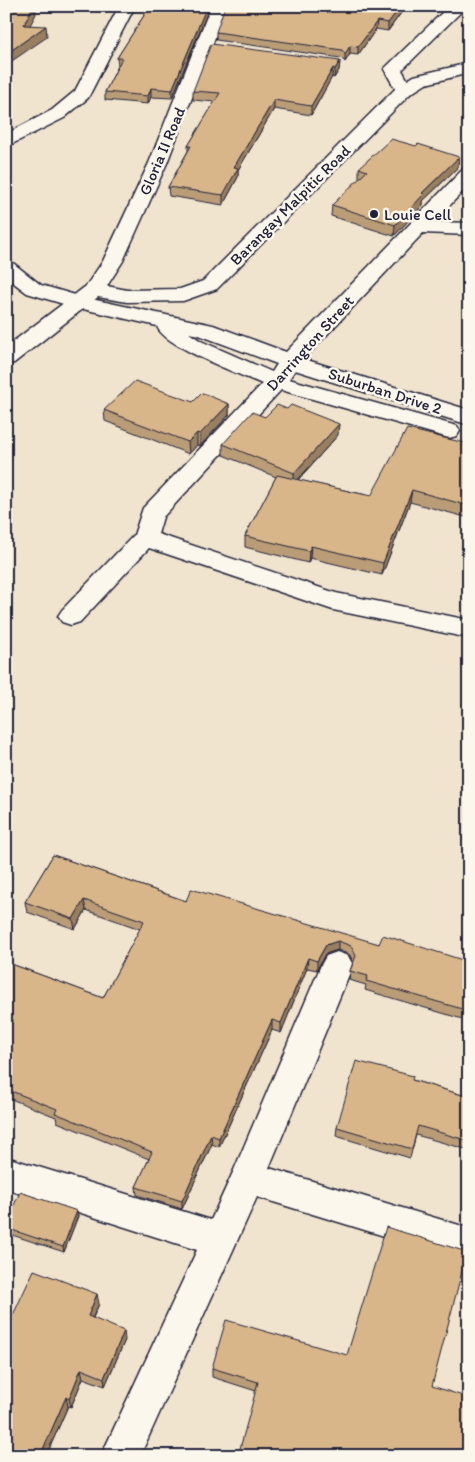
<svg xmlns="http://www.w3.org/2000/svg" width="475" height="1462" viewBox="0 0 475 1462" font-family="Itim,sans-serif">
	<style>
		.lines { fill: none; stroke-linecap: round; stroke-linejoin: round }
		.minor-casing { stroke: #22223b; stroke-width: 3 }
		.tertiary-casing { stroke: #22223b; stroke-width: 3 }
		.minor { fill: #fbf7ec; fill-rule: evenodd }
		.tertiary { fill: #fbf7ec; fill-rule: evenodd }
		.wall { fill: #ba9d77; stroke: #22223b }
		.shaded-wall { fill: #977f61; stroke: #22223b }
		.building { fill: #d8b68a; stroke: #22223b }
		.poi-dot { fill: #22223b; stroke: #fbf7ec; stroke-width: 2 }
		.labels { text-anchor: middle; dominant-baseline: central; stroke-width: 5; stroke-linejoin: round; paint-order: stroke }
		.far-street-label { font-size: 16px; fill: #22223b; stroke: #fbf7ec }
		.far-poi-label { font-size: 16px; fill: #22223b; stroke: #fbf7ec; text-anchor: start }
	</style>
	<rect width="100%" height="100%" fill="#f0e4cf"/>
	<filter id="ink" filterUnits="userSpaceOnUse"><feTurbulence type="fractalNoise" baseFrequency=".02" numOctaves="2"/><feDisplacementMap in="SourceGraphic" scale="10" xChannelSelector="R" yChannelSelector="G"/><feConvolveMatrix kernelMatrix="1 2 1 2 8 2 1 2 1" color-interpolation-filters="sRGB"/></filter>
	<g filter="url(#ink)">
		<g class="lines">
			<!-- minor casing -->
			<g class="minor-casing">
				<path id="minor" d="M119 6H135L88 98 64 118 6 147V134L52 110 75 91Z
					M449 6H467L402 70 413 90 410 94 404 95 398 94 384 69Z
					M469 168V185L434 222 469 223V235L423 233 304 359 469 410V425L295 370 289 379 457 426 460 431 457 436 449 438 281 390 163 517 158 534 336 593 469 620V638L333 610 149 548 80 622 71 625 62 622 58 616 62 610 134 535 143 508 262 384C242 375 161 345 157 326L70 306 27 293 6 277V261L13 263 41 285 82 297 213 325 286 352 462 170ZM189 333 199 335 277 364 272 372 201 341Z
					M337 952 348 956 353 965 269 1168 469 1228V1262L257 1197 140 1456H101L197 1250 6 1189V1157L211 1220 234 1170 321 965 326 956Z"/>
			</g>
			<!-- tertiary casing -->
			<g class="tertiary-casing">
				<path id="tertiary" d="M211 6H227L167 163 123 261 107 286 127 290 180 289 203 281 398 86 414 76 469 63V73L426 84 410 94 217 289 183 301 127 302 98 297 14 363 6 364V347L86 286 103 261 149 163Z"/>
			</g>
			<!-- minor -->
			<use href="#minor" class="minor"/>
			<!-- tertiary -->
			<use href="#tertiary" class="tertiary"/>
		</g>
		<!-- wall -->
		<path class="wall" d="M150 6H210L172 98 151 97 148 104 105 100V92L118 66 117 58Z
			M379 6H406L388 31 376 29 358 55 350 54 345 62 341 58 216 40V32L377 11 385 8Z
			M340 61 339 70 334 78 332 77 311 115 274 109 238 170V177L223 205 169 196 168 187 188 151V146L215 102 193 100V91Z
			M459 157 458 167 423 201V205L394 236 331 216 332 205 359 179V168Z
			M193 402 229 404V415L200 446 197 445 189 454 105 421 104 410Z
			M265 417 338 435 298 480 371 496 469 444V518L410 502 382 575 310 558 308 563 245 547V536L276 477 223 455V444Z
			M53 855 186 901 379 944 469 962V1021L365 990 366 985 349 980 350 971 353 962 350 955 338 950 325 954 317 970 307 968 281 1033 272 1030 219 1147 212 1144 182 1209 137 1195 136 1187 149 1159 57 1122 56 1117 6 1097V962L103 998 140 929 86 910 75 929 27 912 25 902Z
			M412 1080 469 1097V1150L416 1135 410 1158 336 1136 337 1127Z
			M77 1211 78 1216 64 1252 6 1233V1223Z
			M99 1304 93 1318 125 1340 105 1386 83 1378 71 1407 68 1406 46 1456H6Z
			M212 1368 432 1386 256 1391 212 1377Z"/>
		<!-- shaded-wall -->
		<path class="shaded-wall" d="M33 6H35L36 14 25 35 24 25Z
			M207 6H210L172 98V90Z
			M401 6H406L388 31V23Z
			M377 21 376 29 358 55V47Z
			M46 26 47 37 6 65V54Z
			M350 46V54L345 62V54Z
			M340 61 339 70 334 78 335 69Z
			M333 68 332 77 311 115V106Z
			M151 88V97L148 104V96Z
			M274 100V109L238 170V177L223 205V195L234 167Z
			M459 157 458 167 423 201V205L394 236 395 225 422 193Z
			M229 404V415L200 446V434Z
			M339 424 338 435 294 484V473Z
			M197 433V445L189 454 188 442Z
			M412 490 410 502 382 575 383 563Z
			M311 546 310 558 308 563 309 551Z
			M84 900 86 910 75 929 73 919Z
			M338 941V950L325 954 317 970V961L326 945Z
			M308 958 307 968 281 1033V1023Z
			M272 1020V1030L219 1147V1138Z
			M211 1135 212 1144 182 1209V1201Z
			M77 1211 78 1216 64 1252 63 1247Z
			M97 1294 99 1304 89 1325 88 1316Z
			M124 1331 125 1340 105 1386 104 1378Z
			M81 1369 83 1378 71 1407 69 1399Z
			M66 1397 68 1406 46 1456H40Z"/>
		<!-- building -->
		<path class="building" d="M6 6H33L24 25 46 26 6 54Z
			M150 6H207L172 90 151 88 148 96 105 92 122 58H117Z
			M225 6H354L377 11 384 9 386 6H401L388 23 377 21 358 47 350 46 345 54 342 50 216 32Z
			M211 44 340 61 335 69 333 68 311 106 274 100 234 167 238 168 223 195 168 187 191 146H188L220 93 193 91Z
			M391 139 416 146 418 144 459 157 422 193 424 194 395 225 332 205 367 171 359 168Z
			M135 381 193 402 202 393 229 404 200 434 197 433 188 442 104 410Z
			M277 405 287 409 291 405 339 424 294 473 223 444 252 412 265 417Z
			M407 429 469 444V506L412 490 383 563 311 546 309 551 245 536 277 475 371 496Z
			M53 855 186 901 191 889 379 944 383 935 469 962V1011L366 981 368 976 350 971 356 956 351 946 338 941 326 945 317 961 308 958 281 1023 272 1020 219 1138 211 1135 182 1201 136 1187 152 1152 55 1113 57 1109 6 1089V962L103 998 144 921 84 900 73 919 25 902Z
			M356 1061 413 1076 412 1080 469 1097V1141L418 1126 412 1149 337 1127Z
			M20 1192 77 1211 63 1247 6 1228V1223Z
			M386 1227 467 1252 432 1386 469 1398V1456H238L258 1382 212 1368 226 1320 347 1355Z
			M34 1270 97 1294 88 1316 124 1331 104 1378 81 1369 69 1399 66 1397 40 1456H6V1330Z"/>
	</g>
	<!-- markers -->
	<circle class="poi-dot" cx="374" cy="214" r="5"/>
	<g class="labels">
		<!-- far-street labels -->
		<g class="far-street-label">
			<text transform="translate(162 151) rotate(-67)">Gloria II Road</text>
			<text transform="translate(290 205) rotate(-45)">Barangay Malpitic Road</text>
			<text transform="translate(310 343) rotate(-48)">Darrington Street</text>
			<text transform="translate(385 391) rotate(18)">Suburban Drive 2</text>
		</g>
		<!-- far-poi labels -->
		<g class="far-poi-label">
			<text x="384" y="214">Louie Cell</text>
		</g>
	</g>
	<!-- margin -->
	<rect width="475" height="1462" fill="none" stroke="#fbf7ec" stroke-width="25"/>
	<rect x="12" y="12" width="450" height="1437" fill="none" stroke="#22223b" stroke-width="2" filter="url(#ink)"/>
</svg>
